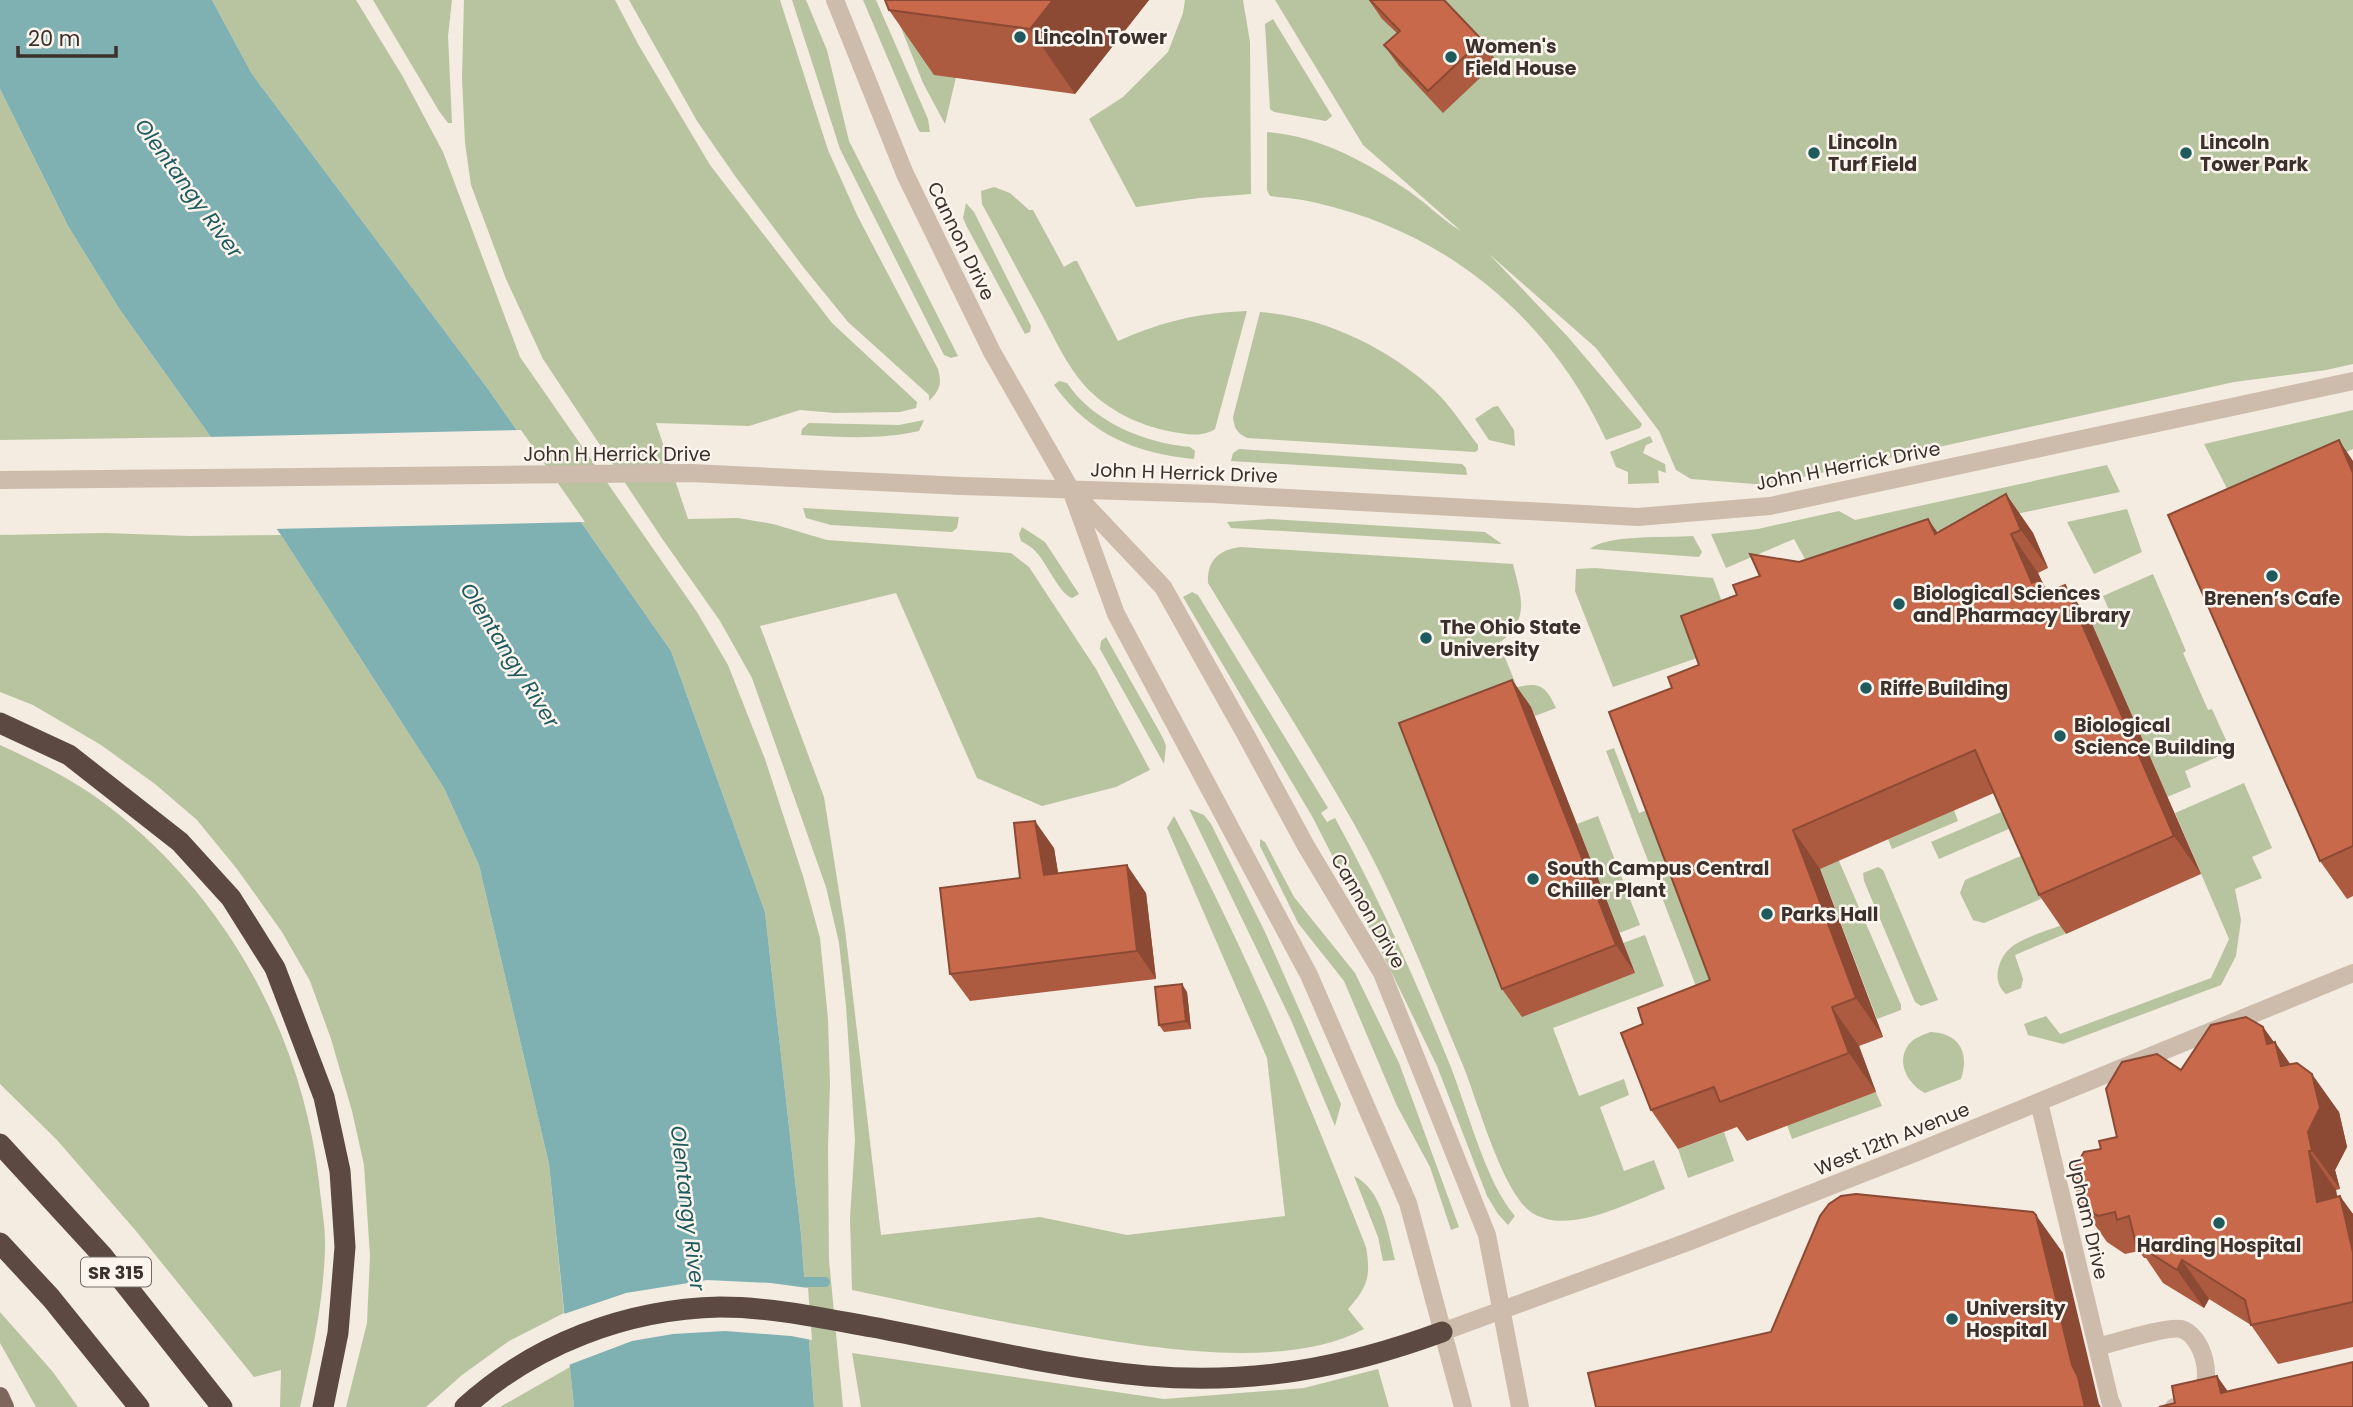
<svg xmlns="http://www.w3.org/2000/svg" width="2353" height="1407" viewBox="0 0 2353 1407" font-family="Poppins,sans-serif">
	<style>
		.green { fill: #b8c4a0 }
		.water { fill: #7fb0b2 }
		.pier { fill: #f4ebe1 }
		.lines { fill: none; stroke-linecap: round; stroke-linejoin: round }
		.stream { stroke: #7fb0b2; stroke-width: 10 }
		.minor { stroke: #cdbbac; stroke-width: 18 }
		.major { stroke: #7d675c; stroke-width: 18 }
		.highway { stroke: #5c4a42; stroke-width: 21 }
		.wall { fill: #ac5a40 }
		.shaded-wall { fill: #8c4a34 }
		.building { fill: #c8694b; stroke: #8c4a34; stroke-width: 2 }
		.poi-dot { fill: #1f5a5e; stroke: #fbf5ee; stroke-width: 2.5 }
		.labels { text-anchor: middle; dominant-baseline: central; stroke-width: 5; stroke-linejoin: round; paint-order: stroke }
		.shield { fill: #fbf5ee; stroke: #756b66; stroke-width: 2 }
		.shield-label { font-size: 18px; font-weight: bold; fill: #3b302b }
		.poi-label { font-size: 19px; font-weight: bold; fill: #3b302b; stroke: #fbf5ee; text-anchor: start }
		.street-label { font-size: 19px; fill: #3b302b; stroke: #fbf5ee }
		.water-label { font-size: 21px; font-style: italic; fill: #1f5a5e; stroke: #fbf5ee }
	</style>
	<rect width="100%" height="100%" fill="#f4ebe1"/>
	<!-- green -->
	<path class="green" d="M212 0H356L403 77 443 152 520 357 697 612 728 665 765 759 803 876 820 938 828 1019 830 1084 828 1148 829 1260 843 1407H814L801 1234 765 912 671 651 488 389 252 74Z
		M373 0H452L448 36 452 123H448L439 111Z
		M464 0H615L638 44 710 165 832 323 917 402 916 408 900 412 835 413 800 410 749 426 656 423 688 519 738 518 773 524 827 540 1011 553 1029 567 1096 669 1150 770 1116 787 1042 806 977 778 896 593 760 626 824 797 845 929 881 1235 1040 1217 1127 1235 1285 1216 1267 1058 1167 828 1174 816C1249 955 1308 1100 1366 1247 1371 1276 1368 1287 1348 1309L1364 1329C1286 1371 1150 1348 1066 1333 994 1321 923 1305 852 1290L850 1218 855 1140 846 1006 839 943 826 887 752 678 720 621 661 537 543 359 506 279 471 185 465 143 462 78Z
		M629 0H780L828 150 858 217 938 369C942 384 940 390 929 401V395L848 322 804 268 735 176 697 121Z
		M792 0H806L827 50 849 141 958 356 951 358 944 355 840 149Z
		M863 0H876L928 119 930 132H920L917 127Z
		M890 0 956 77 945 124 923 83Z
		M1185 0H1243L1250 42 1251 194 1199 198 1136 207 1089 119 1123 97 1168 52 1183 13Z
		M1275 0H2353V364L2326 370 2234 382 1767 485 1691 479 1676 470 1659 431 1596 348 1489 254 1568 337 1642 424 1640 428 1606 440C1550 318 1448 233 1317 203 1302 199 1285 198 1270 196L1267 190V132C1319 136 1367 162 1410 192 1427 204 1443 220 1461 231L1363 145Z
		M1273 19 1332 116 1326 121 1274 112 1270 109 1265 24Z
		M0 89 68 226 120 310 211 437 0 440Z
		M994 187 1010 193 1029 210H1033L1064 267 1074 261H1077L1118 341C1163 321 1199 313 1247 311L1215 429C1202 438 1184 434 1168 431 1138 425 1106 409 1085 386 1066 365 1054 337 1041 313 1021 277 1002 240 982 204L981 191Z
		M966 203 974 212 1031 326 1030 332 1025 334 967 227 963 218Z
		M1260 312C1324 317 1387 347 1434 390 1451 406 1464 427 1478 445V450L1475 452 1247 438C1237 433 1234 428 1233 417Z
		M1059 381 1067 383C1093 422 1145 443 1190 447L1195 451 1194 459C1135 453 1090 435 1054 385Z
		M1498 406 1514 430 1515 446 1489 440 1475 419 1493 407Z
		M2353 410V449L2234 502 2204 444Z
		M924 420 919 431C879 440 842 437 801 435L802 429 809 423 899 425Z
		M1650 436 1653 442 1646 445 1643 453 1665 464 1666 473 1658 470 1659 483 1628 484V472L1616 467 1610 452Z
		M1239 449 1462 464 1466 468 1467 475 1231 461 1233 453Z
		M2107 465 2120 492 1805 559 1794 539 1726 568 1711 534 1758 529 1839 511 1855 520Z
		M803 508 959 517 957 528 952 532 831 525 806 518Z
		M2127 509 2142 552 2094 574 2067 522Z
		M1269 519 1485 532 1502 544 1231 528 1227 522Z
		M1022 527 1045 542 1079 594 1072 598C1060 594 1048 566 1038 554 1033 548 1028 545 1021 541L1019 534Z
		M105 533 190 536 281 535 444 788 479 865 549 1164 564 1313 509 1341 462 1375 426 1407H346L367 1323 370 1256 364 1165 352 1111 331 1039 310 981 282 932 237 869 197 820 155 784 101 745 33 705 0 692V535Z
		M1693 536 1702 552 1699 557 1590 549C1607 534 1668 538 1693 536Z
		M1240 547 1513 564C1521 597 1531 619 1499 643L1517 687C1540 682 1546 686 1556 708L1535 716 1531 707 1522 1016 1635 973 1623 943 1645 935 1664 986 1553 1028 1579 1096 1624 1079 1629 1095 1600 1107 1624 1171 1654 1160 1665 1189C1629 1202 1571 1235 1534 1214 1503 1197 1477 1098 1462 1063 1428 983 1397 899 1353 822 1307 741 1256 662 1208 583 1207 561 1218 550 1240 547Z
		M1595 568 1713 578 1738 644 1613 687 1575 591 1576 569Z
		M2153 574 2186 651 2183 653 2208 710 2212 709 2231 751 2185 771 2191 787 2167 797 2092 624 2111 615 2103 596Z
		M1192 592 1198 595 1328 808 1321 813 1327 822 1335 818C1379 898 1416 981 1450 1065 1468 1110 1485 1181 1515 1216L1508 1225 1498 1214 1487 1196 1437 1066 1387 963 1313 818 1183 597Z
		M1106 637 1163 738 1166 746 1164 764 1100 649 1101 641Z
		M0 745C32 760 64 775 93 795 219 884 302 1029 319 1182 321 1204 326 1228 325 1250 323 1306 312 1353 300 1407H280L281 1370 254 1377 136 1231 57 1140 0 1084Z
		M1614 748 1639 813 1656 807 1737 1019 1712 1028 1606 751Z
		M1802 775 1901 1005V1010L1877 1019 1787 781Z
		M2244 783 2272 848 2252 857 2262 878 2235 889 2241 920 2236 956 2221 985 2063 1044 2028 1035 2024 1024 2046 1016 2060 1034 2211 978 2229 939 2175 813Z
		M2002 789 2018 825 1939 859 1931 842 2001 812 1993 793Z
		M1189 809 1204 815 1211 824 1265 932 1341 1104 1335 1126 1291 1020Z
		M1954 810 1958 821 1892 849 1888 839Z
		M1598 816 1640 925 1619 933 1577 824Z
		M1260 839 1265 842 1294 897 1355 973 1399 1063 1459 1227 1451 1230 1430 1167 1397 1106 1344 981 1298 923 1260 846Z
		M2030 852 2048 896 1984 923 1973 920 1960 893 1965 880Z
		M1878 867 1883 870 1938 1000 1921 1006 1915 1002 1864 881 1863 873Z
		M2062 925 2065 934 2015 955 2023 979 2021 988 2006 994C1990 981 1999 955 2014 945 2028 936 2046 931 2062 925Z
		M1930 1032C1959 1033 1970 1052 1961 1079L1925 1093C1908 1084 1895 1062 1909 1044 1914 1038 1923 1035 1930 1032Z
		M1876 1092 1882 1106 1792 1139 1787 1125Z
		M1724 1132 1734 1161 1688 1178 1678 1149Z
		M1354 1176C1382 1189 1388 1232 1395 1260L1383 1261 1378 1237Z
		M0 1312 53 1372 78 1407H36L0 1343Z
		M852 1353 1164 1399 1304 1388 1378 1369 1389 1407H861Z
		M570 1367 574 1407H500Z"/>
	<!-- water -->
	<path class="water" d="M0 0H212L252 74 488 389 671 651 765 912 801 1234 814 1407H574L549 1164 479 865 444 788 281 535 120 310 68 226 0 89Z"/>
	<!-- pier -->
	<path class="pier" d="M521 430 585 522 272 529 207 437Z
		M707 1280 771 1283 808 1288 812 1340 791 1336 725 1331 673 1334 632 1341 566 1366 561 1315 626 1293Z"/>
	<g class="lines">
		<!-- stream -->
		<path class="stream" d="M804 1282H825"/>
		<!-- minor -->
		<path class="minor" d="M835 0 905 174 992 352 1071 490 1116 614 1309 975 1408 1203 1463 1407
			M0 480 691 473 962 486 1213 494 1638 517 1770 506 2353 381
			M1076 495 1163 587 1247 737 1306 846 1382 973 1487 1235 1520 1407
			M2039 1102 2110 1401 2113 1407
			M1442 1332 1685 1243 1912 1154 2353 973
			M2097 1347C2114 1343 2167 1326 2181 1329 2203 1335 2215 1381 2198 1397 2192 1404 2183 1405 2174 1407"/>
		<!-- major -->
		<path class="major" d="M0 1396 5 1407"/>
		<!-- highway -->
		<path class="highway" d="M0 723 69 755 180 842 231 898 275 968 324 1097 340 1171 345 1247 338 1333 323 1407
			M0 1144 102 1255 222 1407
			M0 1243 51 1298 139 1407
			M465 1407C534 1344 627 1309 720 1307 771 1307 822 1318 872 1327 963 1344 1055 1368 1147 1376 1252 1385 1344 1368 1442 1332"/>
	</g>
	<!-- wall -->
	<path class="wall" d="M885 0H1149L1075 94 934 75 889 10Z
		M1369 0H1444L1482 40 1497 62 1443 113 1399 66 1384 45 1397 33 1382 19Z
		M2353 461V896L2347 899 2320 861Z
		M2006 494 2033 533 2048 568 2038 573 2047 592V593L2065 585 2092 624 2201 874 2066 934 2039 895 1994 793 1820 869 1883 1037 1859 1046 1876 1092 1747 1141 1737 1127 1678 1149 1651 1110 1643 1024 1710 980 1672 688 1699 665 1737 595 1799 562 1938 533Z
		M1512 680 1531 707 1635 973 1522 1017 1502 989Z
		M1054 848 1058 873 1146 893 1156 979 970 1001 950 974 1020 878Z
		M1187 992 1191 1029 1164 1032 1159 1025Z
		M2263 1027 2290 1064 2339 1112 2347 1147 2335 1170 2340 1189 2336 1190 2337 1197 2353 1214V1347L2278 1364 2251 1325 2209 1299 2204 1308 2163 1283 2146 1258H2144L2139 1251 2125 1254 2107 1242 2080 1204 2101 1149 2117 1137 2181 1070Z"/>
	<!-- shaded-wall -->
	<path class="shaded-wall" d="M1053 0H1149L1075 94 1030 29Z
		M2339 440 2353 461V473Z
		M2006 494 2033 533 2048 568 2021 530Z
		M1928 519 1955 557 1935 534Z
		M2011 534 2038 573 2047 592 2065 619 2032 583Z
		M2065 585 2092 624 2201 874 2174 836Z
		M1512 680 1531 707 1635 973 1616 945Z
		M1035 821 1054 848 1063 903 1044 875Z
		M1793 830 1820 869 1883 1037 1856 998Z
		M1127 865 1146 893 1156 979 1137 951Z
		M1182 984 1187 992 1191 1029 1186 1021Z
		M1832 1007 1859 1046 1876 1092 1849 1053Z
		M2263 1027 2275 1044V1042L2302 1081 2281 1066 2267 1044Z
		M2312 1074 2339 1112 2347 1147 2335 1170 2340 1189 2312 1151 2308 1132Z
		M2309 1151 2336 1190 2344 1240 2317 1202Z
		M2340 1196 2353 1214V1252Z
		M2036 1215 2063 1253 2099 1404 2101 1407H2085L2072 1365Z
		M2182 1260 2209 1299 2204 1308 2177 1270Z
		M2217 1376 2239 1407 2221 1393Z"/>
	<!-- building -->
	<path class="building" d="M885 0H1053L1030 29 889 10Z
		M1370 0H1444L1482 40 1428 91 1384 45 1400 31Z
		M2339 440 2353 473V846L2320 861 2168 515Z
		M2006 494 2021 530 2011 534 2032 583 2038 580 2044 594 2065 585 2174 836 2039 895 1975 750 1793 830 1856 998 1832 1007 1849 1053 1720 1102 1714 1087 1651 1110 1621 1033 1643 1024 1638 1008 1710 980 1609 712 1672 688 1668 677 1699 665 1681 616 1737 595 1733 585 1760 576 1750 554 1799 562 1928 519 1935 534Z
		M1512 680 1616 945 1502 989 1399 723Z
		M1035 821 1044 875 1127 865 1137 951 950 974 940 888 1020 878 1014 823Z
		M1182 984 1186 1021 1159 1025 1155 987Z
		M2246 1017 2263 1027 2267 1044 2275 1042 2281 1066 2297 1063 2312 1074 2320 1108 2308 1132 2312 1151H2309L2317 1202 2340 1196 2353 1252V1302L2251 1325 2245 1300 2182 1260 2177 1270 2136 1244 2129 1216 2117 1220 2115 1212 2098 1216 2080 1204 2073 1171 2084 1152 2101 1149 2099 1141 2117 1137 2106 1089 2122 1062 2157 1054 2181 1070 2211 1025Z
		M1856 1194 2033 1212 2036 1215 2072 1365 2078 1377 2085 1407H1596L1588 1373 1771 1332 1820 1216 1829 1204 1841 1196Z
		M2353 1362V1407H2159L2175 1403 2172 1386 2217 1376 2221 1393Z"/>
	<!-- markers -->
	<g class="poi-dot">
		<circle cx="1020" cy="37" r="7"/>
		<circle cx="1451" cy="57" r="7"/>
		<circle cx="1814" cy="153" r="7"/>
		<circle cx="2186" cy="153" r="7"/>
		<circle cx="2272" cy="576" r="7"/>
		<circle cx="1899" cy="604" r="7"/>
		<circle cx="1426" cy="638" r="7"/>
		<circle cx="1866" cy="688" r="7"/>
		<circle cx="2060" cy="736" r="7"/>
		<circle cx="1533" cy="879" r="7"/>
		<circle cx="1767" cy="914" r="7"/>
		<circle cx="2219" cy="1223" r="7"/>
		<circle cx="1952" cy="1319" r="7"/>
	</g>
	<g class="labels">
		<!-- shield labels -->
		<rect class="shield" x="81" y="1257.5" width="70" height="29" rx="5"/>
		<g class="shield-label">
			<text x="116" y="1272">SR 315</text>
		</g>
		<!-- poi labels -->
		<g class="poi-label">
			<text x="1034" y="37">Lincoln Tower</text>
			<text x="1465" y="46">Women's<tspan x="1465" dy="22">Field House</tspan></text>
			<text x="1828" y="142">Lincoln<tspan x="1828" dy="22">Turf Field</tspan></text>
			<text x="2200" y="142">Lincoln<tspan x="2200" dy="22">Tower Park</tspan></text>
			<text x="1913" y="593">Biological Sciences<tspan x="1913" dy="22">and Pharmacy Library</tspan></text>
			<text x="2272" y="598" text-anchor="middle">Brenen’s Cafe</text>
			<text x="1440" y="627">The Ohio State<tspan x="1440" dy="22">University</tspan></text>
			<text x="1880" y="688">Riffe Building</text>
			<text x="2074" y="725">Biological<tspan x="2074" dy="22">Science Building</tspan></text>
			<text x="1547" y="868">South Campus Central<tspan x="1547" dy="22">Chiller Plant</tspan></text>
			<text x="1781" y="914">Parks Hall</text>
			<text x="2219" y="1245" text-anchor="middle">Harding Hospital</text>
			<text x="1966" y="1308">University<tspan x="1966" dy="22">Hospital</tspan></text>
		</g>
		<!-- street labels -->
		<g class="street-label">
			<text transform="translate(961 241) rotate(64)">Cannon Drive</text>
			<text x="617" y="454">John H Herrick Drive</text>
			<text transform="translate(1848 466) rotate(-11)">John H Herrick Drive</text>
			<text transform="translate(1184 473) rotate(2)">John H Herrick Drive</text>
			<text transform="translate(1368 911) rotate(60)">Cannon Drive</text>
			<text transform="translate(1892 1139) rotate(-22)">West 12th Avenue</text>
			<text transform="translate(2088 1219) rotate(77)">Upham Drive</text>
		</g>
		<!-- water labels -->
		<g class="water-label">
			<text transform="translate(189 188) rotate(54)">Olentangy River</text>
			<text transform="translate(510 655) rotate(58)">Olentangy River</text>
			<text transform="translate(688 1208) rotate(83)">Olentangy River</text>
		</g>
	</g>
	<!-- scale -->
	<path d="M18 46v10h98v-10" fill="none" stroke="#3b302b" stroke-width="3.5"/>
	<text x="28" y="46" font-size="21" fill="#3b302b" stroke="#fbf5ee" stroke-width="5" paint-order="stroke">20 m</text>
</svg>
